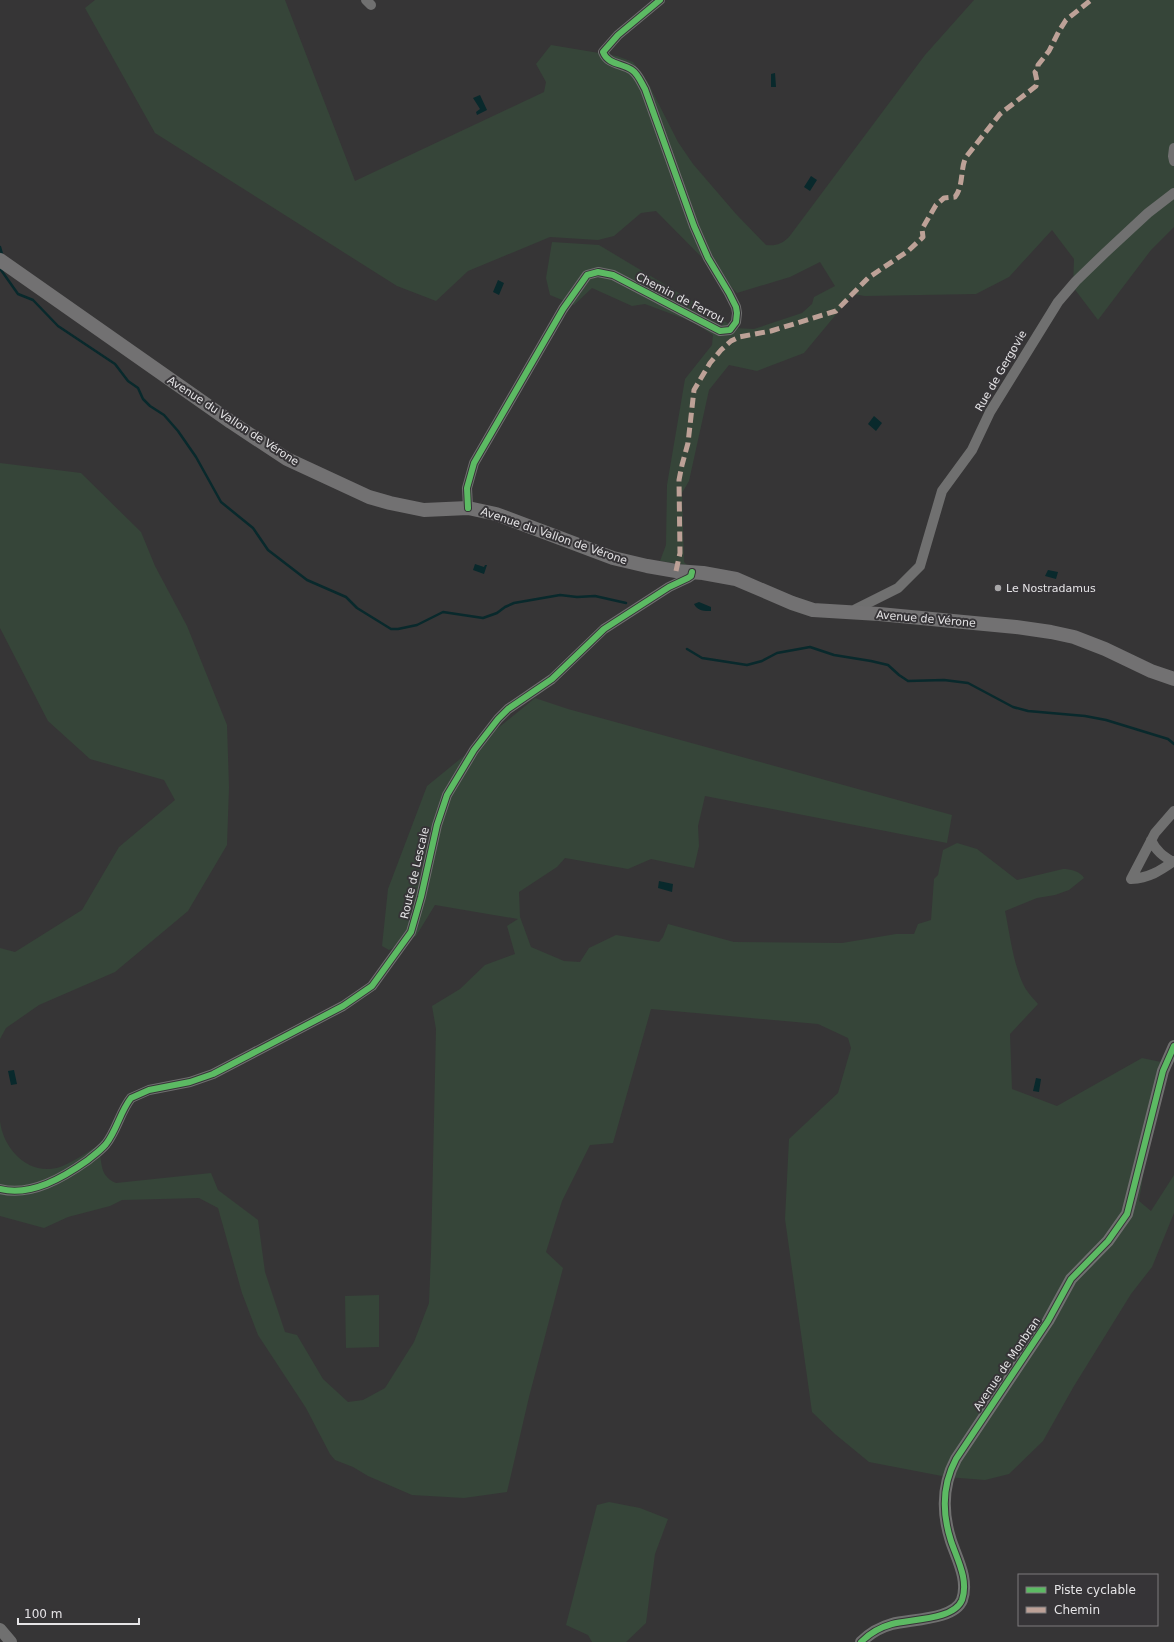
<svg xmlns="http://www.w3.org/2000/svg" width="1174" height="1642" viewBox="0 0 1174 1642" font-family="'DejaVu Sans',sans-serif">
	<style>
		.green { fill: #364539 }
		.water { fill: #09292c }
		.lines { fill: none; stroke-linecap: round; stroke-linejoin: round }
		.stream { stroke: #09292c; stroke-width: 2.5 }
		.minor { stroke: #707070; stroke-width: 10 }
		.tertiary { stroke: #707070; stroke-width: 12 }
		.secondary { stroke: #727172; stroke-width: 14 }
		.quiet { stroke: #bda197; stroke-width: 5; stroke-dasharray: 10 5; stroke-linecap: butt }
		.cycleway-casing { stroke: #363437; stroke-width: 8 }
		.cycleway { stroke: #5cba63; stroke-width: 6 }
		.poi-dot { fill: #a8a7a8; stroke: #363437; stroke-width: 1.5 }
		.labels { text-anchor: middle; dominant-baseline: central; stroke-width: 4; stroke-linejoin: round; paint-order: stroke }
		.street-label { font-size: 11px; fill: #e5e4e6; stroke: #363437 }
		.poi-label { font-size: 11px; fill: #e5e4e6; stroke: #363437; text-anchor: start }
	</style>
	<rect width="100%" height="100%" fill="#363536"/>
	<!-- green -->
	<path class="green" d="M95 0H285L355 181 544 92 546 82 536 64 551 45 617 56 633 62 647 81 678 142 693 164 736 214 766 245C776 246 782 244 789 237L925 55 974 0H1174V227L1151 250 1098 320 1073 287 1074 259 1052 230 1009 277 976 294 865 296 853 294 804 353 757 371 729 365 709 390 689 481 682 493 684 562 687 565 660 561 666 545 667 485 685 379 712 345 713 335 693 322 645 304 632 306 592 288 574 305 550 295 546 278 552 242 599 245 719 317 734 328 754 329 802 313 812 304 814 297 835 286 820 262 790 277 737 293 656 211 641 213 614 236 598 240 550 237 468 271 436 301 397 286 155 133 85 8Z
		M0 463 81 473 141 532 155 566 187 626 227 725 229 787 227 845 188 911 115 972 39 1005 6 1028 0 1039V948L15 952 82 910 119 847 175 800 164 780 90 759 48 721 0 628Z
		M535 698 568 709 952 815 947 843 705 796 698 826 699 846 694 868 651 859 628 869 565 858 557 867 519 892 520 917 531 947 564 961 580 962 589 948 616 935 659 942 663 937 668 924 734 942 842 943 896 934H914L918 924 931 920 934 879 938 875 943 850 957 843 977 849 1017 880 1063 869C1070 869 1080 871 1084 878L1069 890 1055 895 1037 898 1005 911C1010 935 1013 962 1023 984 1026 991 1033 998 1038 1004L1010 1034 1012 1089 1057 1106 1142 1058 1161 1062 1139 1201 1151 1211 1174 1175V1213L1152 1267 1131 1294 1074 1386 1043 1441 1009 1474 985 1480 947 1477 869 1462 835 1434 812 1412 785 1219 789 1139 838 1093 851 1048 848 1038 818 1024 651 1009 613 1143 590 1145 562 1201 546 1252 563 1268 529 1397 507 1492 464 1498 412 1495 368 1476 353 1467 335 1460 330 1454 306 1408 258 1335 242 1293 218 1208 199 1198 122 1200 110 1206 68 1217 44 1228 0 1216V1121C3 1149 29 1177 60 1167 71 1163 86 1153 97 1146 104 1160 97 1175 116 1183L211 1173 218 1190 258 1220 265 1272 285 1332 297 1335 323 1379 348 1402 363 1400 385 1388 414 1342 429 1303 431 1253 436 1029 432 1006 460 989 485 965 515 954 507 926 518 919 435 905 416 936 389 950 382 946 388 889 427 786Z
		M379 1295V1347L346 1348 345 1296Z
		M609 1502 640 1508 668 1519 655 1554 646 1623 626 1642H592L588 1635 566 1625 597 1505Z"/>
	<!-- water -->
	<path class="water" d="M775 73 776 87H771V74Z
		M480 95 487 110 477 115 476 112 480 109 473 98Z
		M811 176 817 180 810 191 804 187Z
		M498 280 504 283 499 295 493 292Z
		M874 416 882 423 876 431 868 424Z
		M475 564 484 567 485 565H487L484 574 473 570Z
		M1048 570 1058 572 1056 579 1045 576Z
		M699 602 711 607V611C705 611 697 611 694 604Z
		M659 881 673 884 672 892 658 888Z
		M14 1070 17 1084 11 1085 8 1071Z
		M1036 1078 1041 1079 1039 1092 1033 1091Z"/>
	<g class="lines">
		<!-- stream -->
		<path class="stream" d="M0 247 2 254
			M1 270 18 294 33 300 58 326 115 364 128 381 138 388 143 399 150 406 164 415 178 431 196 457 221 502 253 528 268 550 307 580 346 597 357 608 391 629H398L417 625 443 612 483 618 497 613 505 607 514 603 560 595 577 597 595 596 626 603
			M687 649 702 658 747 665 762 661 777 653 810 647 834 655 871 661 888 665 899 675 908 681 944 680 968 683 1013 707 1028 711 1085 716 1106 720 1168 739 1174 744"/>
		<!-- minor -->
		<path class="minor" d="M366 0 371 5
			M1174 148 1173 156 1174 161
			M468 508 467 488 474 463 563 309 587 275 598 272 613 275 720 331 730 330 736 322 737 313 736 307 729 293 708 258 694 226 645 89C641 82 638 74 632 70 622 63 608 65 603 52L618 35 660 0
			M853 614 856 609 898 588 920 566 942 491 972 450 990 412 1058 302 1076 281 1106 252 1148 213 1174 193
			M1174 811 1155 833 1131 879C1149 878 1160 871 1174 861
			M1151 840C1156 851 1163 856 1173 862
			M0 1189C31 1197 64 1177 88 1160 94 1155 101 1150 106 1144 117 1130 120 1112 131 1098L149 1090 190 1082 213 1074 343 1006 372 986 411 932 421 897 437 825 447 795 474 750 498 719 508 709 552 679 604 629 669 587 688 578 691 576 692 572"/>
		<!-- tertiary -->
		<path class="tertiary" d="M0 1629 11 1642
			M861 1642C869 1634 881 1627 892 1624 911 1619 954 1620 962 1600 969 1580 957 1559 951 1541 942 1513 942 1485 956 1459L1048 1321 1071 1279 1108 1241 1127 1214 1163 1071 1174 1046"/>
		<!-- secondary -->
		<path class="secondary" d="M0 260 231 422 287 459 369 497 390 503 424 510 468 508 496 514 613 558 647 566 676 571 703 573 736 579 792 603 813 610 879 614 1016 627 1051 632 1074 637 1105 649 1151 671 1174 679"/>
		<!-- quiet -->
		<path class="quiet" d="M676 571 680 553 679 480 682 465 688 443 694 390 710 363 721 350 731 341 739 337 771 331 836 311 868 278 908 251 921 239 923 237 922 229 936 205 944 198 955 197C964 185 960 169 966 157L1000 114 1036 86 1037 81 1035 72 1038 69V65L1049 51 1059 31 1066 20 1091 0"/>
		<!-- cycleway casing -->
		<g class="cycleway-casing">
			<path id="cycleway" d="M468 508 467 488 474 463 563 309 587 275 598 272 613 275 720 331 730 330 736 322 737 313 736 307 729 293 708 258 694 226 645 89C641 82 638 74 632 70 622 63 608 65 603 52L618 35 660 0
				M0 1189C31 1197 64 1177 88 1160 94 1155 101 1150 106 1144 117 1130 120 1112 131 1098L149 1090 190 1082 213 1074 343 1006 372 986 411 932 421 897 437 825 447 795 474 750 498 719 508 709 552 679 604 629 669 587 688 578 691 576 692 572
				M861 1642C869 1634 881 1627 892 1624 911 1619 954 1620 962 1600 969 1580 957 1559 951 1541 942 1513 942 1485 956 1459L1048 1321 1071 1279 1108 1241 1127 1214 1163 1071 1174 1046"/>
		</g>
		<!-- cycleway -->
		<use href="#cycleway" class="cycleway"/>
	</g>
	<!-- markers -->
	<circle class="poi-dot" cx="998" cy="588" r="4"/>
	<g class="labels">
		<!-- street labels -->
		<g class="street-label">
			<text transform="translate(680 298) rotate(27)">Chemin de Ferrou</text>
			<text transform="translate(1001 371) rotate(-60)">Rue de Gergovie</text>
			<text transform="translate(233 421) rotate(33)">Avenue du Vallon de Vérone</text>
			<text transform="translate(554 536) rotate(19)">Avenue du Vallon de Vérone</text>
			<text transform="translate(926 619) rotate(5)">Avenue de Vérone</text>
			<text transform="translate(415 873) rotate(-77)">Route de Lescale</text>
			<text transform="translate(1007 1364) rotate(-56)">Avenue de Monbran</text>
		</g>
		<!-- poi labels -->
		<g class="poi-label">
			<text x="1006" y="588">Le Nostradamus</text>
		</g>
	</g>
	<!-- legend -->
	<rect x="1018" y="1574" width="140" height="52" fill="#363437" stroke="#7c7a7d"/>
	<rect x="1026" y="1587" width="20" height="6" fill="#5cba63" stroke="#7c7a7d"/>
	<text x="1054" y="1594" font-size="12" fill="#e5e4e6">Piste cyclable</text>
	<rect x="1026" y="1607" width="20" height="6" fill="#bda197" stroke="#7c7a7d"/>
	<text x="1054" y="1614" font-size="12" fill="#e5e4e6">Chemin</text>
	<!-- scale -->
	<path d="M18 1618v6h121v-6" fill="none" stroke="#e5e4e6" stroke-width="2"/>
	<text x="24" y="1618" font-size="12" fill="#e5e4e6" stroke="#363437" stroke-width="3" paint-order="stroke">100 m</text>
</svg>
